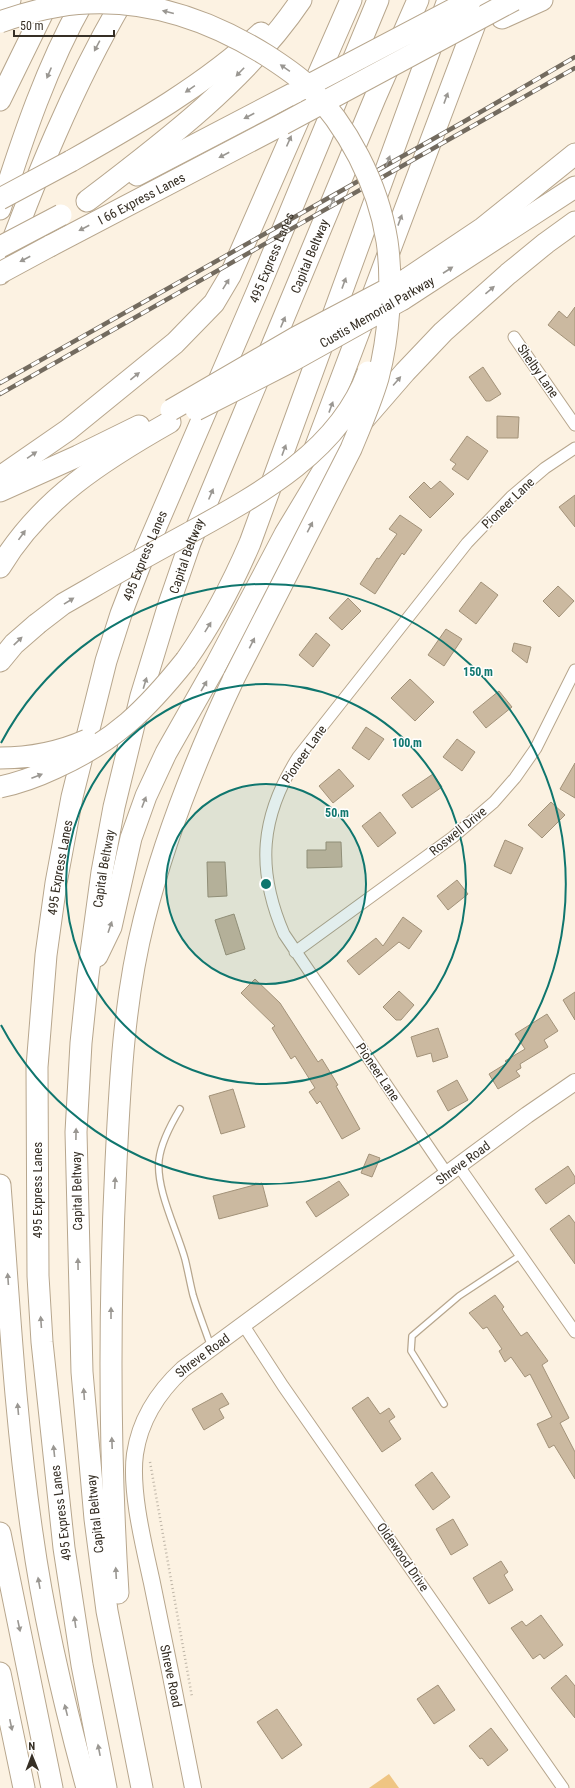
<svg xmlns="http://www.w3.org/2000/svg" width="575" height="1788" viewBox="0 0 575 1788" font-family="'Roboto Condensed',sans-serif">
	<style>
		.green { fill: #efc583 }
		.building { fill: #cbb9a0; stroke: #a29279 }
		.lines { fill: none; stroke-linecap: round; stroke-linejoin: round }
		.service-casing { stroke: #b7a68d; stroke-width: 8 }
		.minor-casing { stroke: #b7a68d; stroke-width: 13 }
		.secondary-casing { stroke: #b7a68d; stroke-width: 18 }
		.motorway-casing { stroke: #b7a68d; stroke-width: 23 }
		.path { stroke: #beb5a7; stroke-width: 2.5; stroke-dasharray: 1 3; stroke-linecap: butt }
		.service { stroke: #fff; stroke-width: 5.5 }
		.minor { stroke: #fff; stroke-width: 11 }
		.secondary { stroke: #fff; stroke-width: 16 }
		.motorway { stroke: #fff; stroke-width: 21 }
		.rail-casing { stroke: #736b5f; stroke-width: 4.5 }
		.rail { stroke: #fff; stroke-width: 3; stroke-dasharray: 9; stroke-linecap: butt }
		.motorway-bridge-casing { stroke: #b7a68d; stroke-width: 23; stroke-linecap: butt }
		.motorway-bridge { stroke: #fff; stroke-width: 21 }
		.oneway { fill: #9a9792 }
		.ring { fill: none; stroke: #0f766e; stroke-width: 2 }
		.labels { text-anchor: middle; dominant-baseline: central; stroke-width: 3; stroke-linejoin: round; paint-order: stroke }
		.street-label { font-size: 13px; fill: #362f25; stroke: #fff }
		.centre { fill: #0f766e; stroke: #fff; stroke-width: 2 }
		.ring-label { font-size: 12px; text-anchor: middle; font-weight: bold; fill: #0f766e; stroke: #fff; stroke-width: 3; stroke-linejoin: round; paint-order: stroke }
	</style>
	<rect width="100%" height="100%" fill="#fcf2e2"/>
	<!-- green -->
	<path class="green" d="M389 1774 399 1788H369Z"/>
	<!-- building -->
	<path class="building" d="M575 307V346L548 325 559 311 567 318Z
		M483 367 501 394 490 401H486L469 377Z
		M497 416 519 417 518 438H497Z
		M467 436 488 451 468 480 452 469 456 464 450 460Z
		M440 481 454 494 430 518 409 497 424 482 431 489Z
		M575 495V527L559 507Z
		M400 515 422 530 404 555 402 553 375 594 360 584 377 558 379 559 397 534 389 529Z
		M481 582 498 595 476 624 459 611Z
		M558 586 574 601 559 617 543 601Z
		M348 598 361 611 342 630 329 618Z
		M446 629 462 639 444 666 428 655Z
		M316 633 330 645 313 667 299 655Z
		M514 643 531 647 527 663 512 651Z
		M410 679 434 702 415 721 391 698Z
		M499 691 512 707 486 728 473 712Z
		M366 727 384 739 369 760 352 748Z
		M457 739 475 752 462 771 443 757Z
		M575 763V798L560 789Z
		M339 769 354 786 333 803 319 786Z
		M433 774 442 787 412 808 402 795Z
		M551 802 565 815 542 838 528 825Z
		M380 812 396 833 378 847 362 826Z
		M505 840 523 848 511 874 494 866Z
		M326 842H341L342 867 307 868V850H326Z
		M207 862H225L227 896 208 897Z
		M457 880 468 894 448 910 437 896Z
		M234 914 245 949 226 955 215 920Z
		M403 917 422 931 409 949 399 942 359 975 347 961 376 938 383 946Z
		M255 979 280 1003 318 1062 322 1059 338 1085 336 1086 360 1129 342 1139 320 1101 317 1104 309 1092 315 1088 295 1056 291 1059 272 1028 275 1026 241 993Z
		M399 991 414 1005 401 1020H396L383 1007Z
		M575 992V1020L563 1000Z
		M547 1014 558 1031 544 1040 548 1047 520 1064 521 1068 516 1071 520 1076 498 1089 489 1074 507 1063 505 1061 525 1049 515 1034Z
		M438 1028 448 1057 433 1062 431 1053 417 1057 411 1037Z
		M457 1080 468 1100 448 1111 437 1091Z
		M233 1089 245 1127 221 1134 209 1096Z
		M369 1154 380 1158 372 1177 361 1173Z
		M568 1166 575 1177V1183L546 1204 535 1189Z
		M339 1181 349 1195 316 1217 306 1202Z
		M262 1183 268 1206 219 1219 213 1196Z
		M569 1215 575 1223V1264L550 1229Z
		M495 1295 504 1307 502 1309 521 1336 527 1332 548 1361 542 1365 569 1418 560 1423 575 1452V1479L554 1445 549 1448 537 1424 552 1417 530 1374 525 1377 511 1357 505 1362 499 1351 502 1349 487 1327 483 1329 469 1313Z
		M222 1393 229 1404 219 1409 224 1418 204 1430 192 1409Z
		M368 1397 380 1414 389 1408 395 1417 389 1421 401 1439 382 1452 352 1408Z
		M432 1472 450 1497 433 1510 415 1485Z
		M453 1519 468 1545 451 1555 436 1529Z
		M501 1561 508 1572 504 1575 513 1590 489 1604 473 1578Z
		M541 1615 563 1645 544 1659 540 1654 533 1659 511 1628 522 1621 526 1626Z
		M566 1675 575 1686V1718L551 1688Z
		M438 1685 455 1710 434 1724 417 1699Z
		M277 1709 302 1745 282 1759 257 1722Z
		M491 1728 508 1750 488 1766 482 1758 480 1759 469 1746Z"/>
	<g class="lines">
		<!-- service casing -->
		<g class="service-casing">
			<path id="service" d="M180 1109C171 1124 161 1142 159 1160 156 1190 177 1230 185 1259 188 1271 190 1283 193 1295 198 1312 205 1329 211 1347
				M444 1404 411 1351 412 1336 459 1296 521 1255"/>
		</g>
		<!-- minor casing -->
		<g class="minor-casing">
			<path id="minor" d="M514 337 575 425
				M295 952 453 837 494 802 515 778 536 748 575 670
				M458 1165 575 1332
				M447 1174 284 934C256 869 260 817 298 757L467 543 511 497 545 468 575 448
				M244 1326 283 1386 563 1788"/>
		</g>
		<!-- secondary casing -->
		<g class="secondary-casing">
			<g id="secondary">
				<path id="s1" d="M193 1788C180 1720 166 1651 152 1583 144 1546 130 1491 135 1454 140 1420 158 1392 183 1369L527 1115 575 1082"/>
			</g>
		</g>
		<!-- motorway casing -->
		<g class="motorway-casing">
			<g id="motorway">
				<path d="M502 18 542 0"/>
				<path d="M0 19 10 0"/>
				<path d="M0 100 49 0"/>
				<path d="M71 161C138 123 205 85 261 33"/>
				<path d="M137 175 296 92"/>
				<path d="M87 201C162 144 248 79 301 0"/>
				<path d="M0 209C23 137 47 65 84 0"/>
				<path id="s2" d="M50 246 283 124"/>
				<path d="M0 274C35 180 72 87 123 0"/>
				<path d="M407 279 483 228 575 154"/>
				<path d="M403 299 575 187"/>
				<path d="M314 451 484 0"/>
				<path d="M0 477 68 430 175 343 214 303 230 276 351 0"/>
				<path d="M0 491 78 456 139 426"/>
				<path d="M0 567C41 499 103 460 170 422"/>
				<path d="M186 660C212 623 232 585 250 543L448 0"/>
				<path d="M0 661 14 644 37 624"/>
				<path d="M97 956 111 927 131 838 146 796 166 753 216 665 285 534 326 466 340 447 405 372 443 332 508 274 546 243 575 222"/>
				<path d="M0 1185C9 1301 15 1418 32 1533 44 1620 64 1704 87 1788"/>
				<path d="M0 1533 52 1788"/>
				<path d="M118 1593C109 1449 109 1306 116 1162 120 1081 124 999 144 920 165 836 197 756 234 678"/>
				<path d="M0 1673 24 1788"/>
				<path id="s3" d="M106 1788 82 1665 64 1548 42 1342 38 1276 37 1067 46 955 56 883 72 797 106 661 121 614 143 557 257 292 378 0"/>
				<path id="s4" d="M142 1788 107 1611 95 1519 82 1372 76 1132 81 1043 88 975 102 872 114 807 141 696 169 604 190 543 375 98 418 0"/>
			</g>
		</g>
		<!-- path -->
		<path class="path" d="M150 1462 192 1697"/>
		<!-- service -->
		<use href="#service" class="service"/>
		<!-- minor -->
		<use href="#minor" class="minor"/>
		<!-- secondary -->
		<use href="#secondary" class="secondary"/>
		<!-- motorway -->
		<use href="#motorway" class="motorway"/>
		<!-- rail casing -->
		<g class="rail-casing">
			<path id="rail" d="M0 383 465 121 575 57
				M0 394 575 68"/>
		</g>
		<!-- rail -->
		<use href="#rail" class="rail"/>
		<!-- motorway-bridge casing -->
		<g class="motorway-bridge-casing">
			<path id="motorway-bridge" d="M0 22C28 12 58 4 88 3 152 0 213 22 266 55 280 64 295 74 307 85 348 126 378 184 387 241 393 282 389 337 378 378 371 402 361 425 351 449L234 678
				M296 92 471 0
				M283 124 514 0
				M0 199 71 161
				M0 247 61 215
				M0 273 50 246
				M171 410 295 338 407 279
				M196 410 290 362 403 299
				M37 624 63 604 91 588C123 569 156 551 189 533 258 495 340 451 368 372
				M0 758C30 758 60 752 87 740
				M0 787C19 783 38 776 55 768 115 741 146 710 186 660"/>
		</g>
		<!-- motorway-bridge -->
		<use href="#motorway-bridge" class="motorway-bridge"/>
	</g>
	<!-- one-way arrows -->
	<defs><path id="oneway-solid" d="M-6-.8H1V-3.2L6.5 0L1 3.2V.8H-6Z"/></defs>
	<g class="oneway">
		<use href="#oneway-solid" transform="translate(168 12) rotate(-166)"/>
		<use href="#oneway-solid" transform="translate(97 46) rotate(118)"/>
		<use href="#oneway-solid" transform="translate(285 68) rotate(-145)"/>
		<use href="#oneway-solid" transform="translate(240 72) rotate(134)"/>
		<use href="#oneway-solid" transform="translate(49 73) rotate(113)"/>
		<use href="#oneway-solid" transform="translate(190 89) rotate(145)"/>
		<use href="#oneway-solid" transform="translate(446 98) rotate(-70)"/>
		<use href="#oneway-solid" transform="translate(249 116) rotate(152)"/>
		<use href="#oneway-solid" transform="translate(289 141) rotate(-66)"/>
		<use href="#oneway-solid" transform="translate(224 155) rotate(152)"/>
		<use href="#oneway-solid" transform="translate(388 161) rotate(-70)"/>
		<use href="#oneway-solid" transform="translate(332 202) rotate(-68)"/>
		<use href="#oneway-solid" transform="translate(400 220) rotate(-70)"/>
		<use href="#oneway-solid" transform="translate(84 228) rotate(152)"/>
		<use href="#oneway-solid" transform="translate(25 259) rotate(152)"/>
		<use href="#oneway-solid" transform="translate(448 270) rotate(-33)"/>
		<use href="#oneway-solid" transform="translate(344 283) rotate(-70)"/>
		<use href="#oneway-solid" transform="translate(226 284) rotate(-58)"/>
		<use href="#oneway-solid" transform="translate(490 290) rotate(-40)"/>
		<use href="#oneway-solid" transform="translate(283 322) rotate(-67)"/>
		<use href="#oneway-solid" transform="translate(135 376) rotate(-39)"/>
		<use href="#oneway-solid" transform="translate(397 381) rotate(-49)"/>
		<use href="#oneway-solid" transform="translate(331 407) rotate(-70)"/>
		<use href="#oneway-solid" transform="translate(284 450) rotate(-70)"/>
		<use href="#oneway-solid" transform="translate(32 455) rotate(-34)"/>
		<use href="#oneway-solid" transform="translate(211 494) rotate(-67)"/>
		<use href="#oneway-solid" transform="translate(310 527) rotate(-63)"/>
		<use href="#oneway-solid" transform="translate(22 535) rotate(-54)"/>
		<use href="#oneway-solid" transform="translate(69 601) rotate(-32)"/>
		<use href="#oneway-solid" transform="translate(208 627) rotate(-58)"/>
		<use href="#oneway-solid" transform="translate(18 641) rotate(-44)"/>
		<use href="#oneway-solid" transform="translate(252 643) rotate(-63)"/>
		<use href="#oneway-solid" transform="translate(145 683) rotate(-73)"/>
		<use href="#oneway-solid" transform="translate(204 686) rotate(-60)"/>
		<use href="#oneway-solid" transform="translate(37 776) rotate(-21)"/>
		<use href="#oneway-solid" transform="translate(144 802) rotate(-69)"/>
		<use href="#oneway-solid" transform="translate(110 927) rotate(-71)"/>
		<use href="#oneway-solid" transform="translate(76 1134) rotate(-89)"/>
		<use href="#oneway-solid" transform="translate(115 1183) rotate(-87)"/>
		<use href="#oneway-solid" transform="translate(78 1264) rotate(-91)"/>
		<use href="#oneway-solid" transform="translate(8 1279) rotate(-94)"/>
		<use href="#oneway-solid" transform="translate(111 1313) rotate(-90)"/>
		<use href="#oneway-solid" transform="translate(41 1322) rotate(-94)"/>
		<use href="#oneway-solid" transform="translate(84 1394) rotate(-94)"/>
		<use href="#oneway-solid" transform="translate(18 1409) rotate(-95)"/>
		<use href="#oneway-solid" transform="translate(112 1443) rotate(-92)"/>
		<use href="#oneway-solid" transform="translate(54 1451) rotate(-96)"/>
		<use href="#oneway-solid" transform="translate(116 1573) rotate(-93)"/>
		<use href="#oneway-solid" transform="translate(39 1583) rotate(-100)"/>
		<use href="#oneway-solid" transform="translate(75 1622) rotate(-98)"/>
		<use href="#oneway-solid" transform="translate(19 1626) rotate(78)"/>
		<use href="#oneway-solid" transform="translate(66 1710) rotate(-104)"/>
		<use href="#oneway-solid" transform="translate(11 1725) rotate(78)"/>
		<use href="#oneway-solid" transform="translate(99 1750) rotate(-101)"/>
	</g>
	<!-- distance rings -->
	<circle cx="266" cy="884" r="100" fill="#0f766e" fill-opacity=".12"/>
	<g class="ring">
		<circle cx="266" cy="884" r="100"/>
		<circle cx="266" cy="884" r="200"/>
		<path d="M1 743A300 300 0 1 1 1 1025"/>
	</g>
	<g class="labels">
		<!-- street labels -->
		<g class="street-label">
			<text stroke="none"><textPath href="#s2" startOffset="103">I 66 Express Lanes</textPath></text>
			<text stroke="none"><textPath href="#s4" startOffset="1574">Capital Beltway</textPath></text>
			<text stroke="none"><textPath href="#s3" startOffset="1575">495 Express Lanes</textPath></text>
			<text transform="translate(377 312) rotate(-30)">Custis Memorial Parkway</text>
			<text transform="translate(538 371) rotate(55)">Shelby Lane</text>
			<text transform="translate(508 503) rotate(-44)">Pioneer Lane</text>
			<text stroke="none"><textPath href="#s3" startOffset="1251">495 Express Lanes</textPath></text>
			<text stroke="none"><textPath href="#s4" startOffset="1250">Capital Beltway</textPath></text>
			<text transform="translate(304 754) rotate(-55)">Pioneer Lane</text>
			<text transform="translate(458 831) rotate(-39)">Roswell Drive</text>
			<text stroke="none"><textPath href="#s3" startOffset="927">495 Express Lanes</textPath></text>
			<text stroke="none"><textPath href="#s4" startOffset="926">Capital Beltway</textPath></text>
			<text transform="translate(378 1072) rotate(56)">Pioneer Lane</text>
			<text stroke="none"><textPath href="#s1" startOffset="787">Shreve Road</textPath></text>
			<text transform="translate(37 1190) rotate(-90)">495 Express Lanes</text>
			<text transform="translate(77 1191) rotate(-91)">Capital Beltway</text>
			<text stroke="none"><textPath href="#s1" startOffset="463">Shreve Road</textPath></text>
			<text transform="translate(61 1513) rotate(-97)">495 Express Lanes</text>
			<text transform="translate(95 1514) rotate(-96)">Capital Beltway</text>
			<text transform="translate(403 1557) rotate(55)">Oldewood Drive</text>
			<text transform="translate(171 1676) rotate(78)">Shreve Road</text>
		</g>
	</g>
	<circle cx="266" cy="884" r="6" class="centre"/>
	<g class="ring-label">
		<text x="478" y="676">150 m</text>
		<text x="407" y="747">100 m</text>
		<text x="337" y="817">50 m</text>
	</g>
	<!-- north arrow -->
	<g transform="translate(32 1756) rotate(359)" stroke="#ffffff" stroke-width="3" paint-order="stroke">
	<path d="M0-3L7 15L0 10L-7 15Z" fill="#362f25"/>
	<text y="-6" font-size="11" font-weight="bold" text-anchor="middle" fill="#362f25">N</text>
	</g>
	<!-- scale -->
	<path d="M14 30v6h100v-6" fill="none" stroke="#362f25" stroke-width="2"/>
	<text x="20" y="30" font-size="12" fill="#362f25" stroke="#ffffff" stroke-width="3" paint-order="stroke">50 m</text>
</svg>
